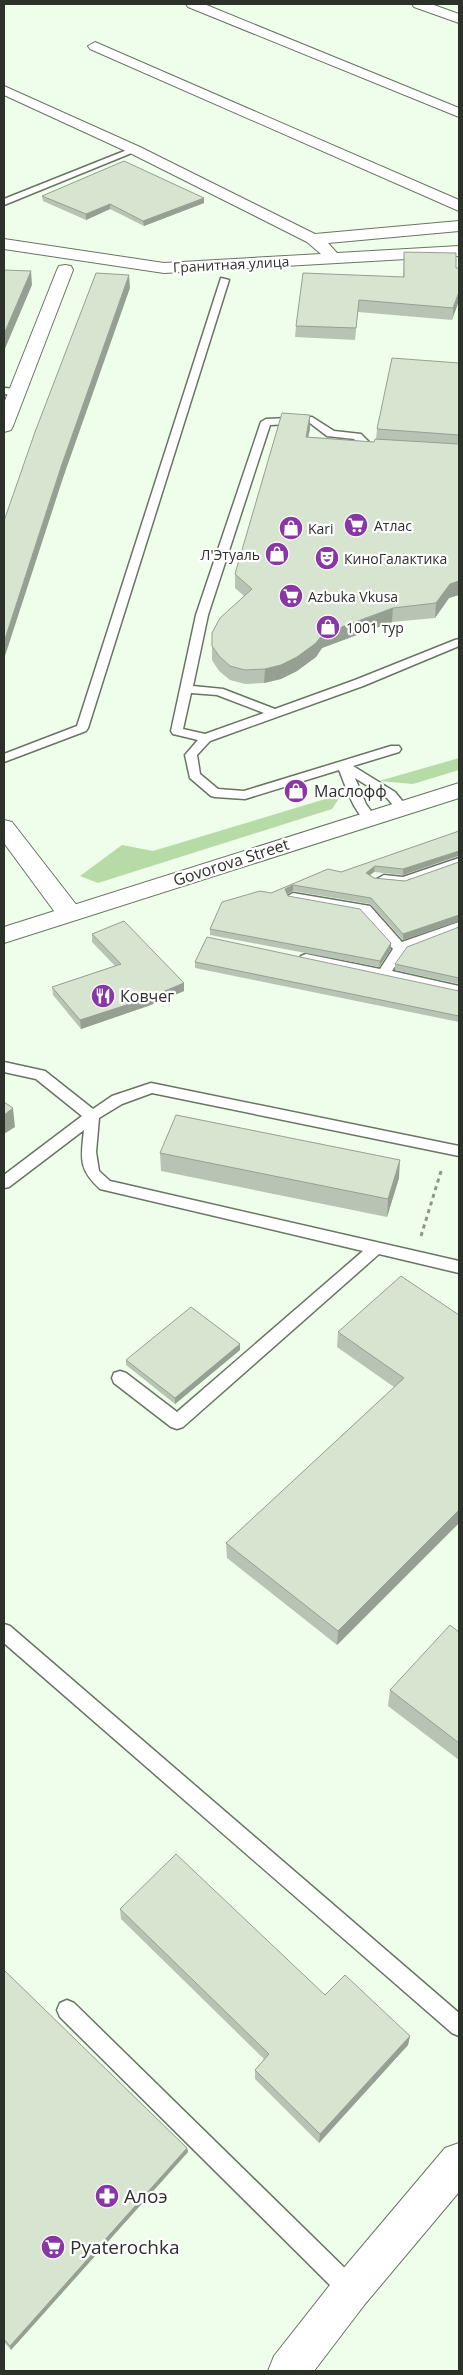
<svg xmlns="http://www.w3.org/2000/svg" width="463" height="2375" viewBox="0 0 463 2375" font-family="'Open Sans',sans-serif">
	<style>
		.green { fill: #b7dba7 }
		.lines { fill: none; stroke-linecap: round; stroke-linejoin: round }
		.lane-casing { stroke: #697564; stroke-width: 3 }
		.street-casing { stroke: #697564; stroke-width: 2 }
		.secondary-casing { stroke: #697564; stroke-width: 2 }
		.path { stroke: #8c9689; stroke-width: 3; stroke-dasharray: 4 4; stroke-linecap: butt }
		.lane { fill: #fff; fill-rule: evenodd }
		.street { fill: #fff; fill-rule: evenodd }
		.secondary { fill: #fff; fill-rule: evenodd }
		.wall { fill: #b8c4b3 }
		.shaded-wall { fill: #96a092 }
		.building { fill: #d6e4d0; stroke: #96a092 }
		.labels { text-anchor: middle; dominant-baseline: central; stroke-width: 4.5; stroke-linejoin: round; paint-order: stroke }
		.far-street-label { font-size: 14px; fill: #2c312a; stroke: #fff }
		.far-poi-label { font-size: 14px; fill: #2c312a; stroke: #fff; text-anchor: start }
		.poi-label { font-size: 16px; fill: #2c312a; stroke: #fff; text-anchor: start }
		.street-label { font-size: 16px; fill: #2c312a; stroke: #fff }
		.near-poi-label { font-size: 19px; fill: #2c312a; stroke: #fff; text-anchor: start }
	</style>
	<rect width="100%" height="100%" fill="#effeea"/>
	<!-- green -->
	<path class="green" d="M459 758V770L413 784 379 781Z
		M342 794 332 809 98 883 80 876 122 845 153 851Z"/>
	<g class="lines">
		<!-- lane casing -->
		<g class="lane-casing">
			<path id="lane" d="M132 148 139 150 4 205V199Z
				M221 278 229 280 88 728 86 731 4 762V754L77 726Z
				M4 388 17 389 22 392 17 395 4 394Z
				M312 417 334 431 361 434 371 444 383 448 378 451 364 449 354 439 327 436 310 423 270 425 208 615 193 686 223 689 275 709 355 680 455 640 459 639V646L363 686 210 741 197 755 200 774 218 789 244 791 391 746H399L401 749 399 752 353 766 395 792 408 808 406 811H398L387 798 355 778 366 804 376 818 370 822C355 818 345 784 339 770L245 799 215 797 211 796 190 778 185 755 198 740 173 734 171 731 196 615 261 422 266 419ZM191 693 217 695 264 713 205 734 183 729Z
				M459 858V866C443 872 390 896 377 879L384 875 403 877Z
				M293 893 370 906 402 942 459 922V931L405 951 392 971 459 986V996L301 962 299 959 301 956 306 954 380 969 393 949 361 913 288 900 286 897Z
				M4 1062 45 1071 93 1109 112 1096 151 1083 459 1146V1156L152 1093 122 1104 99 1118 96 1152 99 1171 110 1181 459 1261V1273L379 1254 183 1427 177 1429 171 1427 114 1383 112 1378 114 1373 120 1371 126 1373 177 1412 363 1251 100 1189C78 1169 81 1158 84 1130L9 1187 4 1188V1175L82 1116 36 1079 4 1072Z
				M4 1624 10 1626 459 2013V2036L452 2033 4 1643Z
				M67 2000 74 2003 358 2281 361 2289 358 2297 350 2300 342 2297 60 2017 57 2010 60 2003Z"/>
		</g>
		<!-- street casing -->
		<g class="street-casing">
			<path id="street" d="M186 4H204L459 108V117L188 7Z
				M412 4H431L459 14V23L414 7Z
				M95 42 459 200V211L90 49 88 46Z
				M4 86 140 147 315 234 459 221V231L328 243 337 253 459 246V256L164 273 4 249V239L164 263 321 254 307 242 130 153 4 95Z
				M65 265 71 266 73 270 13 426 11 430 4 432V403L57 270 59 266Z
				M4 820 12 822 78 907 81 913 78 919 69 921 60 919 4 843Z
				M459 2143V2192L365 2304 314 2371H268L274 2356 337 2276 445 2148Z"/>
		</g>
		<!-- secondary casing -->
		<g class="secondary-casing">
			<path id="secondary" d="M459 783V798L4 943V927Z"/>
		</g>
		<!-- path -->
		<path class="path" d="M421 1236 442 1168"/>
		<!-- lane -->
		<use href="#lane" class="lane"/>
		<!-- street -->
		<use href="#street" class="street"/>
		<!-- secondary -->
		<use href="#secondary" class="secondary"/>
	</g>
	<!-- wall -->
	<path class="wall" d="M42 196 204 198V203L144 226 110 209 86 220 43 201Z
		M404 252 456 268 452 320 358 312 355 340 295 337 296 326 403 277Z
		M459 363V595L449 598 435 618 392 622 322 648 316 657 297 671 281 679 264 683 245 684 230 680 219 671 212 660V633L244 596 235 588V574L310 415V429L308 437 374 442 376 439 377 429Z
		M459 831V857L458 856 403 875 374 872 370 875 374 878 405 881 459 862V921L403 940 370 904 293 891 287 894 288 896 391 943V949L379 967 210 935V929L271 893 328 869 341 872Z
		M459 927V984L395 970V964Z
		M92 934 184 983V991L148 1006 81 1029 53 995 52 987 115 966 92 942Z
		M195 962 459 991V1022L195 968Z
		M160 1153 399 1178 387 1217 161 1171Z
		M459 1315V1523L337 1645 227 1558 226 1543 394 1387 337 1347 338 1332Z
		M240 1350 175 1404 126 1365V1360Z
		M459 1632V1760L388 1706 390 1690Z
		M120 1909 325 1995 410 2036 408 2045 319 2143 255 2079V2070L264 2059 121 1919Z
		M4 1970 187 2148 188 2152 11 2350 4 2342Z"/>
	<!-- shaded-wall -->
	<path class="shaded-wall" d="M204 198V203L144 226 143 221Z
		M110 204V209L86 220V214Z
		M31 271 32 285 4 351V334Z
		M129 275 130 288 63 478 4 659V642L62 464Z
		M459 292V301L452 320 453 308Z
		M310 415V429L305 451 306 437Z
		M459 581V595L449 598 435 618 436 603 450 584Z
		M393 608 392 622 322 648 316 657 297 671 281 679 264 683 265 669 323 634Z
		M459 850 458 856 403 875V869Z
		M375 866 374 872 365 879 366 873Z
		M293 885V891L285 895V889Z
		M459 915V921L403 940V934Z
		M391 943V949L379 967 380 961Z
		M184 983V991L148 1006 81 1029 80 1020Z
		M13 1108 15 1127 4 1134V1115Z
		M400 1160 399 1178 387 1217 388 1199Z
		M240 1344V1350L175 1404V1398Z
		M459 1510V1523L337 1645 338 1631Z
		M410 2036 408 2045 319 2143 320 2134Z
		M187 2148 188 2152 11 2350 10 2346Z"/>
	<!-- building -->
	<path class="building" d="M124 161 204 198 143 221 110 204 86 214 42 196Z
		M404 252 456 253V268H459V292L453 308 359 300 356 328 296 326 303 273 404 277Z
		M4 270 31 271 4 334Z
		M96 273 129 275 62 464 4 642V521L35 432Z
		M392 358 459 363V435L377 429Z
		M282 413 310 415 306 437 374 442 375 439 459 444V581L450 584 436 603 393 608 323 634 316 643 297 657 281 665 265 669 245 670 230 666 219 656 212 646V633L220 618 252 589 235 574Z
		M459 831V851L403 869 375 866 366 873 374 878 405 881 459 862V915L403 934 371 898 293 885 285 889 288 896 360 909 391 943 380 961 210 929 222 902 260 891 271 893 328 869 341 872Z
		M124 921 184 983 148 998 80 1020 52 987 121 964 92 934Z
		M459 927V978L395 964 407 947Z
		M207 937 459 991V1016L195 962Z
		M4 1102 13 1108 4 1115Z
		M176 1115 400 1160 388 1199 160 1153Z
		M401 1276 459 1315V1510L338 1631 226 1543 404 1378 338 1332Z
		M191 1307 240 1344 175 1398 126 1360Z
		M450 1625 459 1632V1743L390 1690Z
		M176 1854 325 1995 345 1975 410 2036 320 2134 255 2070 269 2054 120 1909Z
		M4 1970 187 2148 10 2346 4 2339Z"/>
	<!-- icons -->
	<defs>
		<g id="supermarket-disc" transform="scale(1.25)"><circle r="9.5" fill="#8a37a6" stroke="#fff"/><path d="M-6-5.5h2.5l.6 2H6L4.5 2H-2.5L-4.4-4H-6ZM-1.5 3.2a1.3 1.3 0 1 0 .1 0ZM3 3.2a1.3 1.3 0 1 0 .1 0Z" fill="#fff"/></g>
		<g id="shop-disc" transform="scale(1.25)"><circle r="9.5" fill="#8a37a6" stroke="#fff"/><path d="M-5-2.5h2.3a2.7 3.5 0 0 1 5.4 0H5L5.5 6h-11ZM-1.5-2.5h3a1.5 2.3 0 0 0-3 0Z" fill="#fff"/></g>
		<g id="theatre-disc" transform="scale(1.25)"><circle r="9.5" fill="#8a37a6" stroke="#fff"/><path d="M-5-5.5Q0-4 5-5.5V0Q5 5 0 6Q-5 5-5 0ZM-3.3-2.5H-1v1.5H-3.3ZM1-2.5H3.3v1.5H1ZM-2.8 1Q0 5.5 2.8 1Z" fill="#fff"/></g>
		<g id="restaurant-disc" transform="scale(1.25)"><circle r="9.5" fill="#8a37a6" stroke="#fff"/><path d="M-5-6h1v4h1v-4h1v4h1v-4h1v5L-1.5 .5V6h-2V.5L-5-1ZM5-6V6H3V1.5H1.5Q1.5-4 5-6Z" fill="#fff"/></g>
		<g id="pharmacy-disc" transform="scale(1.25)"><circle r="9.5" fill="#8a37a6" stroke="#fff"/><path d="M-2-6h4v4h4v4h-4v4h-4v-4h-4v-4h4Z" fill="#fff"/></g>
	</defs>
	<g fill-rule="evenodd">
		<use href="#supermarket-disc" x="356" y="525"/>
		<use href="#shop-disc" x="291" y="528"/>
		<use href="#shop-disc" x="277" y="554"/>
		<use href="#theatre-disc" x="327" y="558"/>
		<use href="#supermarket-disc" x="291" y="596"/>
		<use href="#shop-disc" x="328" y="627"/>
		<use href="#shop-disc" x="296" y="791"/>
		<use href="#restaurant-disc" x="103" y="996"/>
		<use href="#pharmacy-disc" x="107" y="2196"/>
		<use href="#supermarket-disc" x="53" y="2247"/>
	</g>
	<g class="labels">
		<!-- far-street labels -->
		<g class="far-street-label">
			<text transform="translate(231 264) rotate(-3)">Гранитная улица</text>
		</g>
		<!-- far-poi labels -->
		<g class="far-poi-label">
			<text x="374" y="525">Атлас</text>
			<text x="308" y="528">Kari</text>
			<text x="260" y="554" text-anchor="end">Л'Этуаль</text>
			<text x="344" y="558">КиноГалактика</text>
			<text x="308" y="596">Azbuka Vkusa</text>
			<text x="346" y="627">1001 тур</text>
		</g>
		<!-- poi labels -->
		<g class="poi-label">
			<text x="314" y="791">Маслофф</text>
			<text x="120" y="996">Ковчег</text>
		</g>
		<!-- street labels -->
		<g class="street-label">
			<text transform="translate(231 862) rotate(-18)">Govorova Street</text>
		</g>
		<!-- near-poi labels -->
		<g class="near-poi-label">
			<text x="124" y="2196">Алоэ</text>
			<text x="70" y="2247">Pyaterochka</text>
		</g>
	</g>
	<!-- border -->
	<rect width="463" height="2375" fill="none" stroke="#2c312a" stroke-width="10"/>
</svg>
